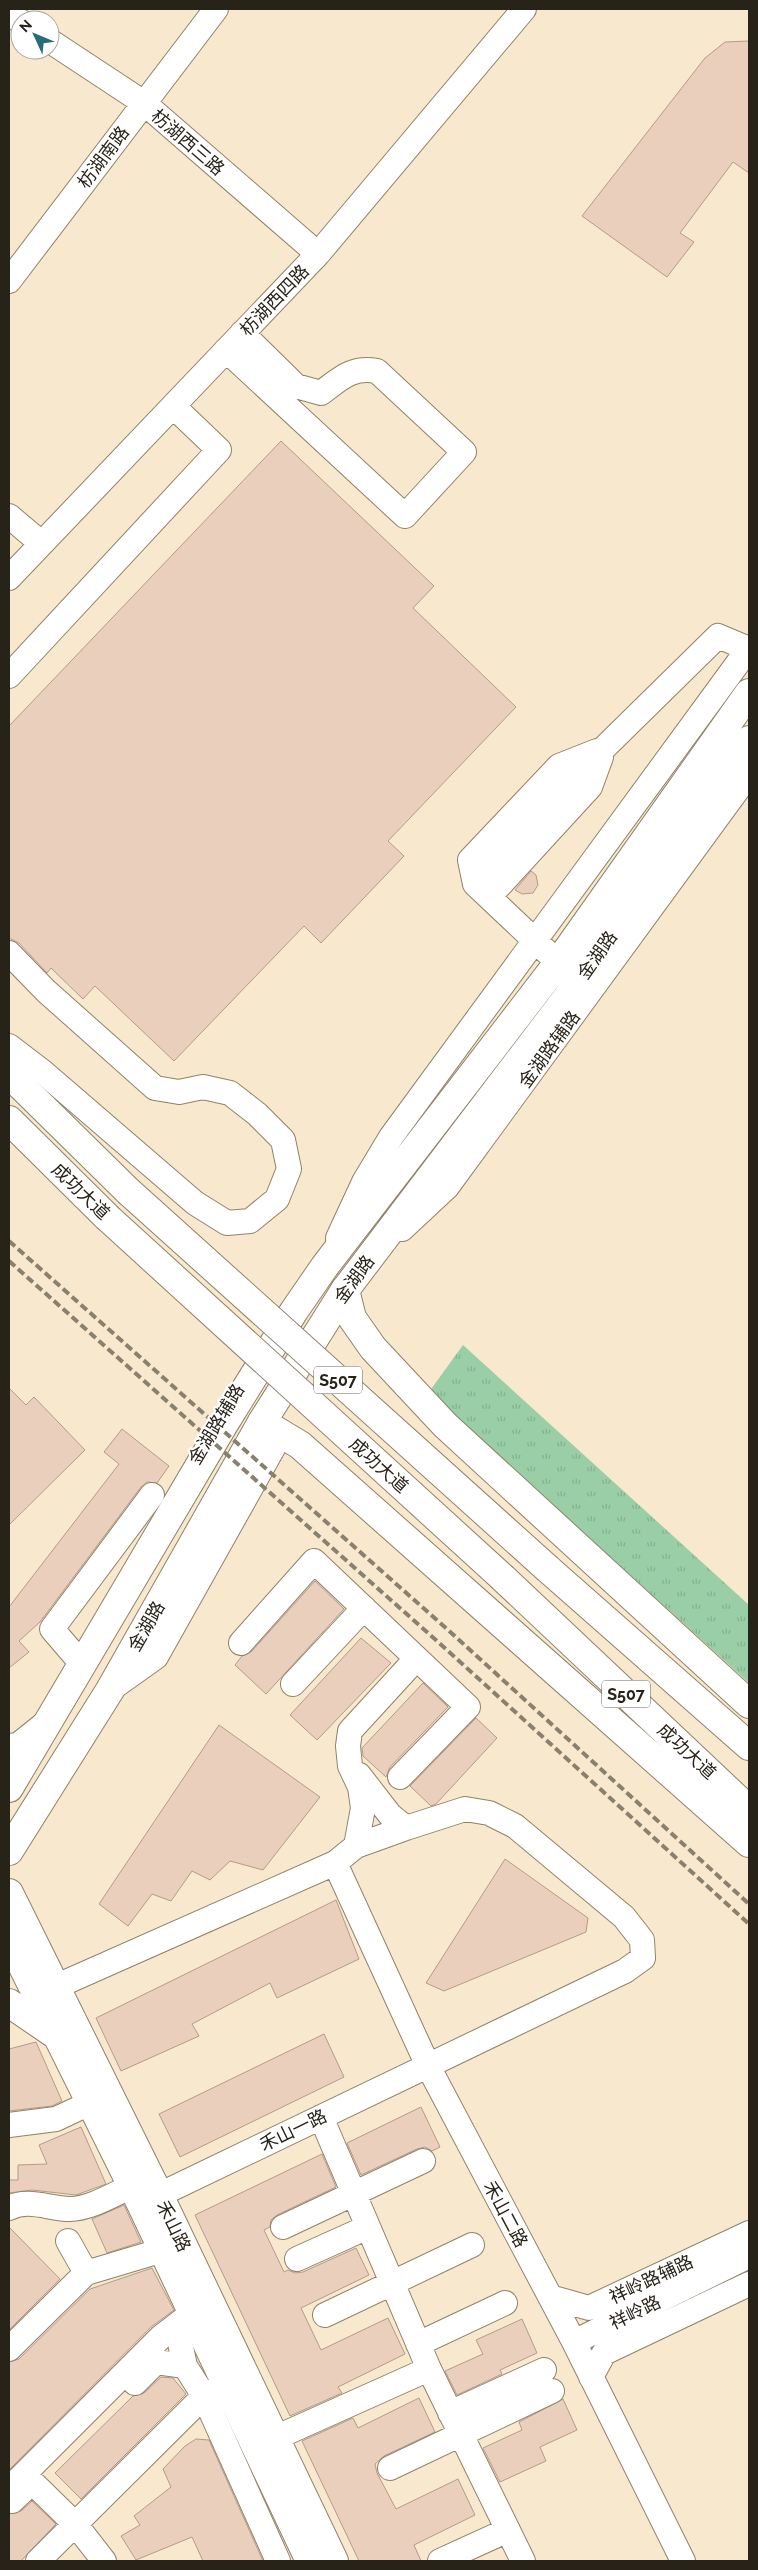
<svg xmlns="http://www.w3.org/2000/svg" width="758" height="2570" viewBox="0 0 758 2570" font-family="Raleway,'Noto Sans SC',sans-serif">
	<style>
		.grass { fill: url(#grass-tufts) }
		.building { fill: #ebcfbd; stroke: #b49a89 }
		.lines { fill: none; stroke-linecap: round; stroke-linejoin: round }
		.minor-casing { stroke: #8f8269; stroke-width: 26 }
		.major-casing { stroke: #8f8269; stroke-width: 30 }
		.highway-casing { stroke: #8f8269; stroke-width: 30 }
		.minor { stroke: #fff; stroke-width: 24 }
		.major { stroke: #fff; stroke-width: 28 }
		.highway { stroke: #fff; stroke-width: 28 }
		.rail { stroke: #89806e; stroke-width: 4; stroke-dasharray: 8 4; stroke-linecap: butt }
		.highway-bridge-casing { stroke: #8f8269; stroke-width: 30; stroke-linecap: butt }
		.highway-bridge { stroke: #fff; stroke-width: 28 }
		.labels { text-anchor: middle; dominant-baseline: central; stroke-width: 4.5; stroke-linejoin: round; paint-order: stroke }
		.shield { fill: #fff; stroke: #68655e; stroke-width: 1 }
		.shield-label { font-size: 16px; font-weight: bold; fill: #282319 }
		.street-label { font-size: 18px; fill: #282319; stroke: #fff }
	</style>
	<defs>
		<pattern id="grass-tufts" width="24" height="20" patternUnits="userSpaceOnUse" patternTransform="scale(1.25)"><rect width="24" height="20" fill="#99cea6"/><path d="M3 7l-1-3M5 7V3M7 7l1-3M15 17l-1-3M17 17v-4M19 17l1-3" fill="none" stroke="#84b18e"/></pattern>
	</defs>
	<rect width="100%" height="100%" fill="#f8e9ce"/>
	<!-- grass -->
	<path class="grass" d="M463 1345 749 1605V1683L429 1392Z"/>
	<!-- building -->
	<path class="building" d="M749 41V173L733 162 680 233 694 242 667 277 582 216 705 58 725 42Z
		M281 441 434 586 413 608 516 707 388 841 404 856 321 943 304 926 174 1061 95 986 83 999 51 968 47 973 19 943 9 938V726Z
		M531 871 536 875 538 885 533 893 522 894 515 890Z
		M9 1388 26 1405 34 1397 85 1450 9 1525Z
		M122 1429 169 1466 157 1483 147 1482 141 1487 40 1622 19 1641 29 1652 9 1668V1607L119 1464 104 1452Z
		M315 1581 344 1609 266 1694 235 1665 242 1656 251 1652Z
		M361 1638 391 1663 317 1740 290 1715Z
		M423 1683 448 1707 390 1767 386 1777 363 1756 362 1748Z
		M476 1718 497 1738 436 1804 431 1806 410 1786Z
		M219 1725 320 1797 263 1870 230 1861 210 1880 192 1871 171 1901 152 1894 128 1926 99 1904Z
		M505 1859 588 1918 586 1932 444 1991 426 1983Z
		M336 1900 359 1959 277 1998 270 1983 192 2024 199 2036 121 2071 96 2018Z
		M324 2034 344 2077 180 2157 159 2114Z
		M36 2042 62 2101 52 2106 9 2111V2049Z
		M421 2107 440 2147 432 2151 425 2147 417 2149 361 2175 347 2143Z
		M81 2127 106 2184 76 2195 32 2190 9 2193V2180H18V2165L47 2164 39 2145Z
		M322 2154 336 2187 277 2215 271 2220 270 2227 264 2230 284 2272 288 2270 295 2273 303 2272 356 2248 369 2275 301 2308 321 2350 388 2318 405 2354 338 2387 342 2393 290 2416 195 2215Z
		M124 2205 141 2242 107 2253 92 2219Z
		M9 2227 60 2279 9 2330Z
		M152 2268 174 2310 151 2327 9 2470V2362L19 2359 90 2289Z
		M522 2319 537 2353 500 2370 502 2374 457 2395 445 2371 483 2354 476 2340Z
		M161 2377 173 2378 186 2394 81 2499 55 2473 133 2396 144 2393Z
		M419 2398 435 2432 384 2456 375 2464 377 2473 396 2509 458 2479 475 2515 414 2545 421 2561H359L302 2441 353 2418 358 2428Z
		M563 2399 577 2430 540 2447 546 2461 500 2482 483 2448 522 2430 519 2422Z
		M196 2439 209 2440 263 2561H203L192 2537 136 2560 121 2536 140 2525 134 2516 171 2487 163 2469 185 2446Z
		M32 2501 56 2524 21 2561H9V2514L21 2511Z"/>
	<g class="lines">
		<!-- minor casing -->
		<g class="minor-casing">
			<path id="minor" d="M9 13 20 21
				M50 41 144 103 318 254
				M9 281 216 9
				M226 350 405 516 464 452 377 371C352 366 340 379 321 393L296 386 242 333
				M9 516 41 543
				M9 578 318 254 524 9
				M9 676 219 450 173 406
				M475 884 604 748 718 636 749 649
				M489 897 590 787 601 757
				M547 952 475 884 470 860 559 766 597 751
				M9 953 46 991 155 1088 179 1092 203 1087 230 1093 257 1114 283 1140 289 1169 277 1199 250 1221 227 1223 195 1203 43 1072 9 1046
				M402 1229 447 1187 749 774
				M338 1238 364 1182 391 1137 749 648
				M241 1643 314 1561 468 1707 400 1777
				M82 1664 52 1629 152 1495
				M293 1684 364 1608
				M111 1689 156 1657 281 1434
				M9 1746 18 1745 43 1725
				M359 1775 390 1815 406 1828
				M356 1846 363 1808 360 1787 350 1766 348 1746 350 1731 416 1659
				M335 1863 428 2066 574 2342 683 2561
				M55 1987 335 1863 356 1846 406 1828 465 1809 489 1813 515 1826 624 1917 642 1940 643 1958 625 1971 159 2195
				M9 2125 56 2119 90 2103
				M9 2208C29 2198 49 2209 70 2209 90 2209 114 2194 132 2186
				M283 2227 423 2161
				M68 2241 86 2273
				M297 2259 368 2227
				M550 2297 589 2308 749 2233
				M192 2313 179 2338 185 2366 204 2396 278 2561
				M325 2315 472 2245
				M574 2342 749 2256
				M418 2344 505 2303
				M9 2349 86 2273 163 2250
				M429 2369 523 2561
				M591 2377 604 2353 749 2284
				M135 2383 156 2362 185 2366
				M450 2413 544 2370
				M275 2438 429 2369 321 2117
				M390 2468 552 2391
				M9 2489 161 2337 187 2317
				M12 2501 32 2482 76 2525 104 2561
				M38 2561 204 2396 216 2390
				M440 2561 508 2530"/>
		</g>
		<!-- major casing -->
		<g class="major-casing">
			<path id="major" d="M9 1788 224 1424 294 1311 325 1266 558 963 749 693
				M9 1851 110 1690 262 1422 345 1290 566 999 749 740
				M9 1893 159 2195 334 2561
				M9 1939 141 2204 310 2561
				M9 2003 53 2033"/>
		</g>
		<!-- highway casing -->
		<g class="highway-casing">
			<path id="highway" d="M9 1074 128 1191
				M9 1120 107 1217
				M345 1290 352 1318 373 1348 445 1425 749 1704
				M262 1422 300 1445 749 1843
				M548 1569 749 1746
				M503 1578 749 1810"/>
		</g>
		<!-- minor -->
		<use href="#minor" class="minor"/>
		<!-- major -->
		<use href="#major" class="major"/>
		<!-- highway -->
		<use href="#highway" class="highway"/>
		<!-- rail -->
		<path class="rail" d="M9 1241 447 1629 749 1904
			M9 1261 437 1641 749 1924"/>
		<!-- highway-bridge casing -->
		<g class="highway-bridge-casing">
			<path id="highway-bridge" d="M128 1191 548 1569
				M107 1217 503 1578"/>
		</g>
		<!-- highway-bridge -->
		<use href="#highway-bridge" class="highway-bridge"/>
	</g>
	<g class="labels">
		<!-- shield labels -->
		<g class="shield">
			<rect x="314" y="1366.5" width="48" height="27" rx="4"/>
			<rect x="602" y="1680.5" width="48" height="27" rx="4"/>
		</g>
		<g class="shield-label">
			<text x="338" y="1380">S507</text>
			<text x="626" y="1694">S507</text>
		</g>
		<!-- street labels -->
		<g class="street-label">
			<text transform="translate(188 142) rotate(41)">枋湖西三路</text>
			<text transform="translate(103 157) rotate(-53)">枋湖南路</text>
			<text transform="translate(274 300) rotate(-46)">枋湖西四路</text>
			<text transform="translate(597 955) rotate(-55)">金湖路</text>
			<text transform="translate(549 1049) rotate(-54)">金湖路辅路</text>
			<text transform="translate(81 1191) rotate(44)">成功大道</text>
			<text transform="translate(354 1279) rotate(-54)">金湖路</text>
			<text transform="translate(216 1424) rotate(-59)">金湖路辅路</text>
			<text transform="translate(379 1465) rotate(42)">成功大道</text>
			<text transform="translate(146 1626) rotate(-60)">金湖路</text>
			<text transform="translate(687 1751) rotate(43)">成功大道</text>
			<text transform="translate(293 2130) rotate(-26)">禾山一路</text>
			<text transform="translate(506 2214) rotate(62)">禾山二路</text>
			<text transform="translate(174 2226) rotate(64)">禾山路</text>
			<text transform="translate(651 2279) rotate(-25)">祥岭路辅路</text>
			<text transform="translate(635 2312) rotate(-26)">祥岭路</text>
		</g>
	</g>
	<!-- border -->
	<rect width="758" height="2570" fill="none" stroke="#282319" stroke-width="20"/>
	<!-- north arrow -->
	<g transform="translate(35 35) rotate(314)"><circle r="24" fill="#ffffff" stroke="#a9a7a3"/>
	<path d="M0-4L9 19L0 12L-9 19Z" fill="#266d7a"/>
	<text y="-8" font-size="14" font-weight="bold" text-anchor="middle" fill="#282319">N</text>
	</g>
</svg>
